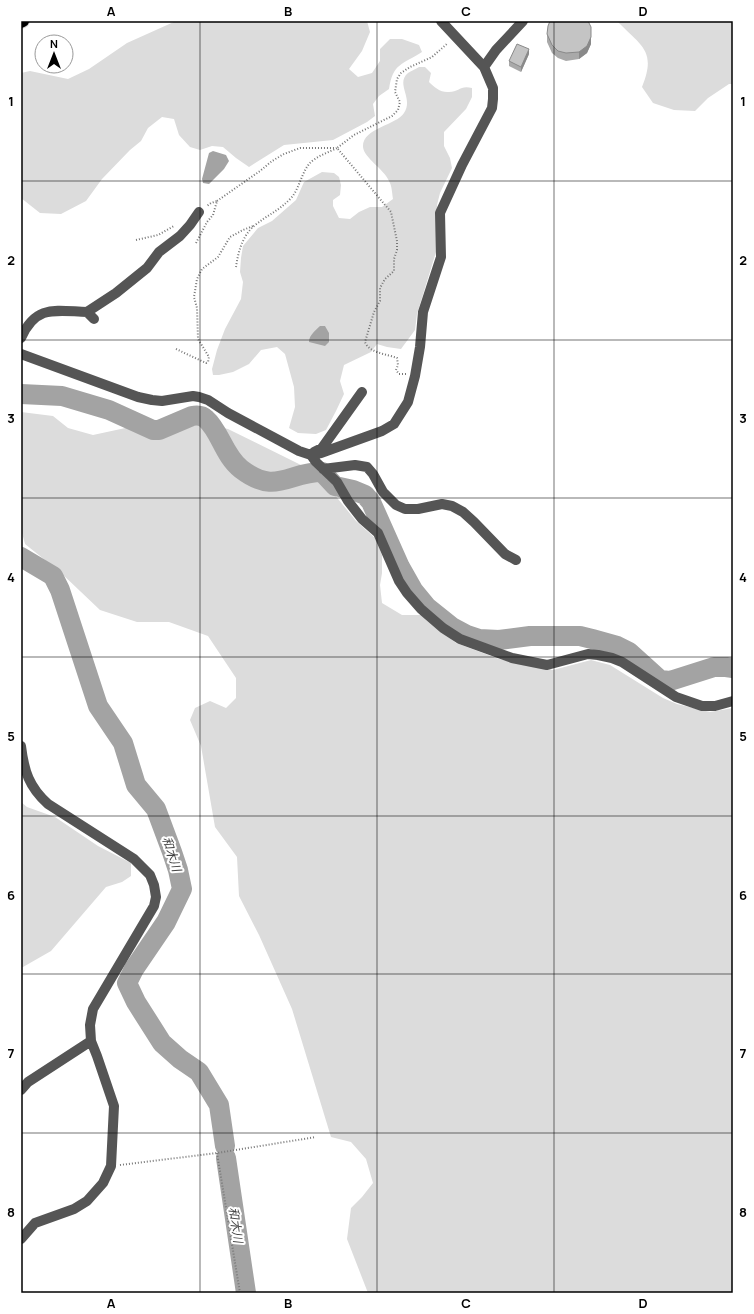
<svg xmlns="http://www.w3.org/2000/svg" width="754" height="1314" viewBox="0 0 754 1314" font-family="Manrope,'Noto Sans JP',sans-serif">
	<style>
		.green { fill: #dcdcdc }
		.water { fill: #a3a3a3 }
		.lines { fill: none; stroke-linecap: round; stroke-linejoin: round }
		.river { stroke: #a3a3a3; stroke-width: 20 }
		.highway-casing { stroke: #dbdbdb; stroke-width: 14 }
		.path { stroke: #777; stroke-width: 2; stroke-dasharray: 1 2; stroke-linecap: butt }
		.minor { stroke: #555; stroke-width: 10 }
		.highway { stroke: #000; stroke-width: 12 }
		.wall { fill: #a9a9a9 }
		.shaded-wall { fill: #898989 }
		.building { fill: #c4c4c4; stroke: #898989 }
		.grid { fill: none; stroke: #000; stroke-width: 1; stroke-opacity: 0.55 }
		.labels { text-anchor: middle; dominant-baseline: central; stroke-width: 4; stroke-linejoin: round; paint-order: stroke }
		.water-label { font-size: 12px; font-style: italic; fill: #444; stroke: #fff }
		.neatline { fill: none; stroke: #000; stroke-width: 1.5 }
		.grid-label { font-size: 13px; text-anchor: middle; font-weight: bold; fill: #000 }
	</style>
	<rect width="100%" height="100%" fill="#fff"/>
	<!-- green -->
	<path class="green" d="M176 21H367L370 32 362 51 349 69 358 77 372 73 380 61V49L390 39H402L419 45 422 52C402 65 393 63 389 89L379 96 373 104 375 116 367 122 333 140 284 145 249 167 236 158 223 147 212 146 200 150 190 147 179 135 174 119 162 117 148 128 141 141 130 150 102 179 86 201 61 214 40 213 21 198V73L30 71 68 79 89 69 127 43Z
		M617 21H733V84H729L708 98 695 111 674 110 653 103 642 87C657 50 641 46 617 21Z
		M419 67H425L431 73 429 82C434 87 441 93 449 92 459 92 460 85 472 88V97L466 109 444 132V146L450 158 452 168 440 193 437 205 438 217 436 252 417 314 415 330 401 349 387 347 377 344 371 352 344 365 340 381 344 394 336 411 326 430 316 434 298 433 289 428 295 407 294 387 285 354 277 347 261 350 249 364 233 372 219 375H213L212 369 217 350 225 329 241 299 243 282 240 272 241 258 243 246 258 228 272 221 296 200 304 182 322 172 334 173 339 177 341 185 340 195 333 200V206L339 218 350 219 359 212 370 207H382L393 199C392 193 392 186 389 181 384 169 364 158 363 147 362 128 397 125 404 113 414 98 395 84 408 73 411 71 416 69 419 67Z
		M21 412 53 416 68 428 93 435 130 427 195 422 228 429 303 466 334 494 356 521 375 538 382 555V573L380 585 382 603 402 615H421L456 643 499 659 553 670 591 660 610 665 663 698 677 704 710 712 733 708V1293H368L347 1239 351 1208 362 1197 373 1183 366 1159 351 1142 331 1137 292 1009 259 935 239 896 237 857 215 827 201 746 190 720 195 708 210 701 226 708 236 698V678L208 636 169 622H137L100 610 60 572 25 544 21 529Z
		M21 802 27 807 55 817 98 846 131 863V876L122 882 106 887 51 951 23 967H21Z"/>
	<!-- water -->
	<path class="water" d="M213 151 226 155 229 161 224 169 209 184 203 183 202 179 209 153Z
		M320 326H325L329 333V342L325 346 309 342C309 335 316 330 320 326Z"/>
	<g class="lines">
		<!-- river -->
		<path class="river" d="M21 394 62 396 109 410 153 430H159L192 416C197 415 202 415 206 419 220 431 224 456 241 469 276 496 288 472 322 472L335 486 353 490 365 495 371 502 400 567 413 590 427 607 452 627 467 635 479 639 499 640 530 636H580L592 639 617 646 629 652 660 680 670 681 714 667H726L733 668
			M21 557 53 576 60 590 98 706 123 743 136 785 156 809 172 852 178 870 182 889 166 922 134 969 127 983 136 1002 162 1043 180 1059 199 1072 219 1105 225 1146
			M226 1158 246 1293"/>
		<!-- highway casing -->
		<g class="highway-casing">
			<path id="highway" d="M21 22 23 21"/>
		</g>
		<!-- path -->
		<path class="path" d="M217 201 260 171 272 161 284 154 300 148H336
			M136 240 158 235 174 226
			M196 243 207 222 213 215 217 201 211 203 207 206
			M236 267C238 253 242 236 254 226 267 215 279 211 291 198 300 188 301 173 310 163 317 156 329 152 337 148
			M176 349 206 363 208 362 209 357 198 339 197 308 194 297 197 279 202 269 218 257 230 237 243 230 253 226
			M406 374H399L396 370 398 365 397 358C387 354 369 353 365 342L374 312 380 301V288L385 279 394 271V259L397 250V241L391 212 337 148 354 135 392 116 398 110 400 102 395 92 397 79 401 73 410 67 432 57 448 43
			M217 1153 240 1293
			M120 1165 217 1153 316 1137"/>
		<!-- minor -->
		<path class="minor" d="M484 67 496 50 523 21
			M87 312 116 293 147 268 159 252 180 236 190 225 199 212
			M21 338C36 304 56 311 87 312L94 319
			M21 354 138 397 152 400 162 401 193 396 199 397 208 400 228 413 299 451 311 455 321 453 382 431 394 424 408 402 415 376 420 347 423 312 441 257 440 213 462 165 492 108 493 99V88L484 67 441 21
			M314 452 322 448 362 392
			M311 455 316 462 337 482 348 501 362 519 378 533 399 581 407 593 421 609 443 628 460 639 512 658 547 665 588 654 598 655 612 658 622 662 676 697 702 706H715L733 701
			M323 469 355 465 367 467 373 474 383 492 396 505 405 509H418L442 504 452 506 463 512 474 522 505 554 516 560
			M21 746C24 771 29 787 48 804L134 859 150 875 154 885 156 897 154 906 93 1009 90 1025 91 1041 97 1056 114 1106 111 1166 103 1183 87 1201 74 1209 35 1223 21 1239
			M21 1090 28 1082 91 1041"/>
		<!-- highway -->
		<use href="#highway" class="highway"/>
	</g>
	<!-- wall -->
	<path class="wall" d="M547 34 591 44 587 53 579 59 566 61 558 58 552 53 547 42Z
		M529 54 521 72 509 66V61Z"/>
	<!-- shaded-wall -->
	<path class="shaded-wall" d="M591 27V44L587 53 579 59V52Z
		M529 49V54L521 72V67Z"/>
	<!-- building -->
	<path class="building" d="M550 21H588L591 27V37L587 46 579 52 566 53 558 51 552 45 547 34 548 26Z
		M517 44 529 49 521 67 509 61Z"/>
	<!-- grid -->
	<path class="grid" d="M200 21V1293M377 21V1293M554 21V1293M21 181H733M21 340H733M21 498H733M21 657H733M21 816H733M21 974H733M21 1133H733"/>
	<g class="labels">
		<!-- water labels -->
		<g class="water-label">
			<text transform="translate(172 854) rotate(72)">和木川</text>
			<text transform="translate(236 1225) rotate(82)">和木川</text>
		</g>
	</g>
	<!-- border -->
	<rect width="754" height="1314" fill="none" stroke="#ffffff" stroke-width="44"/>
	<!-- north arrow -->
	<g transform="translate(54 54)"><circle r="19" fill="#ffffff" stroke="#999999"/>
	<path d="M0-3L7 15L0 10L-7 15Z" fill="#000000"/>
	<text y="-6" font-size="11" font-weight="bold" text-anchor="middle" fill="#000000">N</text>
	</g>
	<rect x="22" y="22" width="710" height="1270" class="neatline"/>
	<g class="grid-label">
		<text x="111" y="16">A</text>
		<text x="288" y="16">B</text>
		<text x="466" y="16">C</text>
		<text x="643" y="16">D</text>
		<text x="11" y="106">1</text>
		<text x="743" y="106">1</text>
		<text x="11" y="265">2</text>
		<text x="743" y="265">2</text>
		<text x="11" y="423">3</text>
		<text x="743" y="423">3</text>
		<text x="11" y="582">4</text>
		<text x="743" y="582">4</text>
		<text x="11" y="741">5</text>
		<text x="743" y="741">5</text>
		<text x="11" y="900">6</text>
		<text x="743" y="900">6</text>
		<text x="11" y="1058">7</text>
		<text x="743" y="1058">7</text>
		<text x="11" y="1217">8</text>
		<text x="743" y="1217">8</text>
		<text x="111" y="1308">A</text>
		<text x="288" y="1308">B</text>
		<text x="466" y="1308">C</text>
		<text x="643" y="1308">D</text>
	</g>
</svg>
